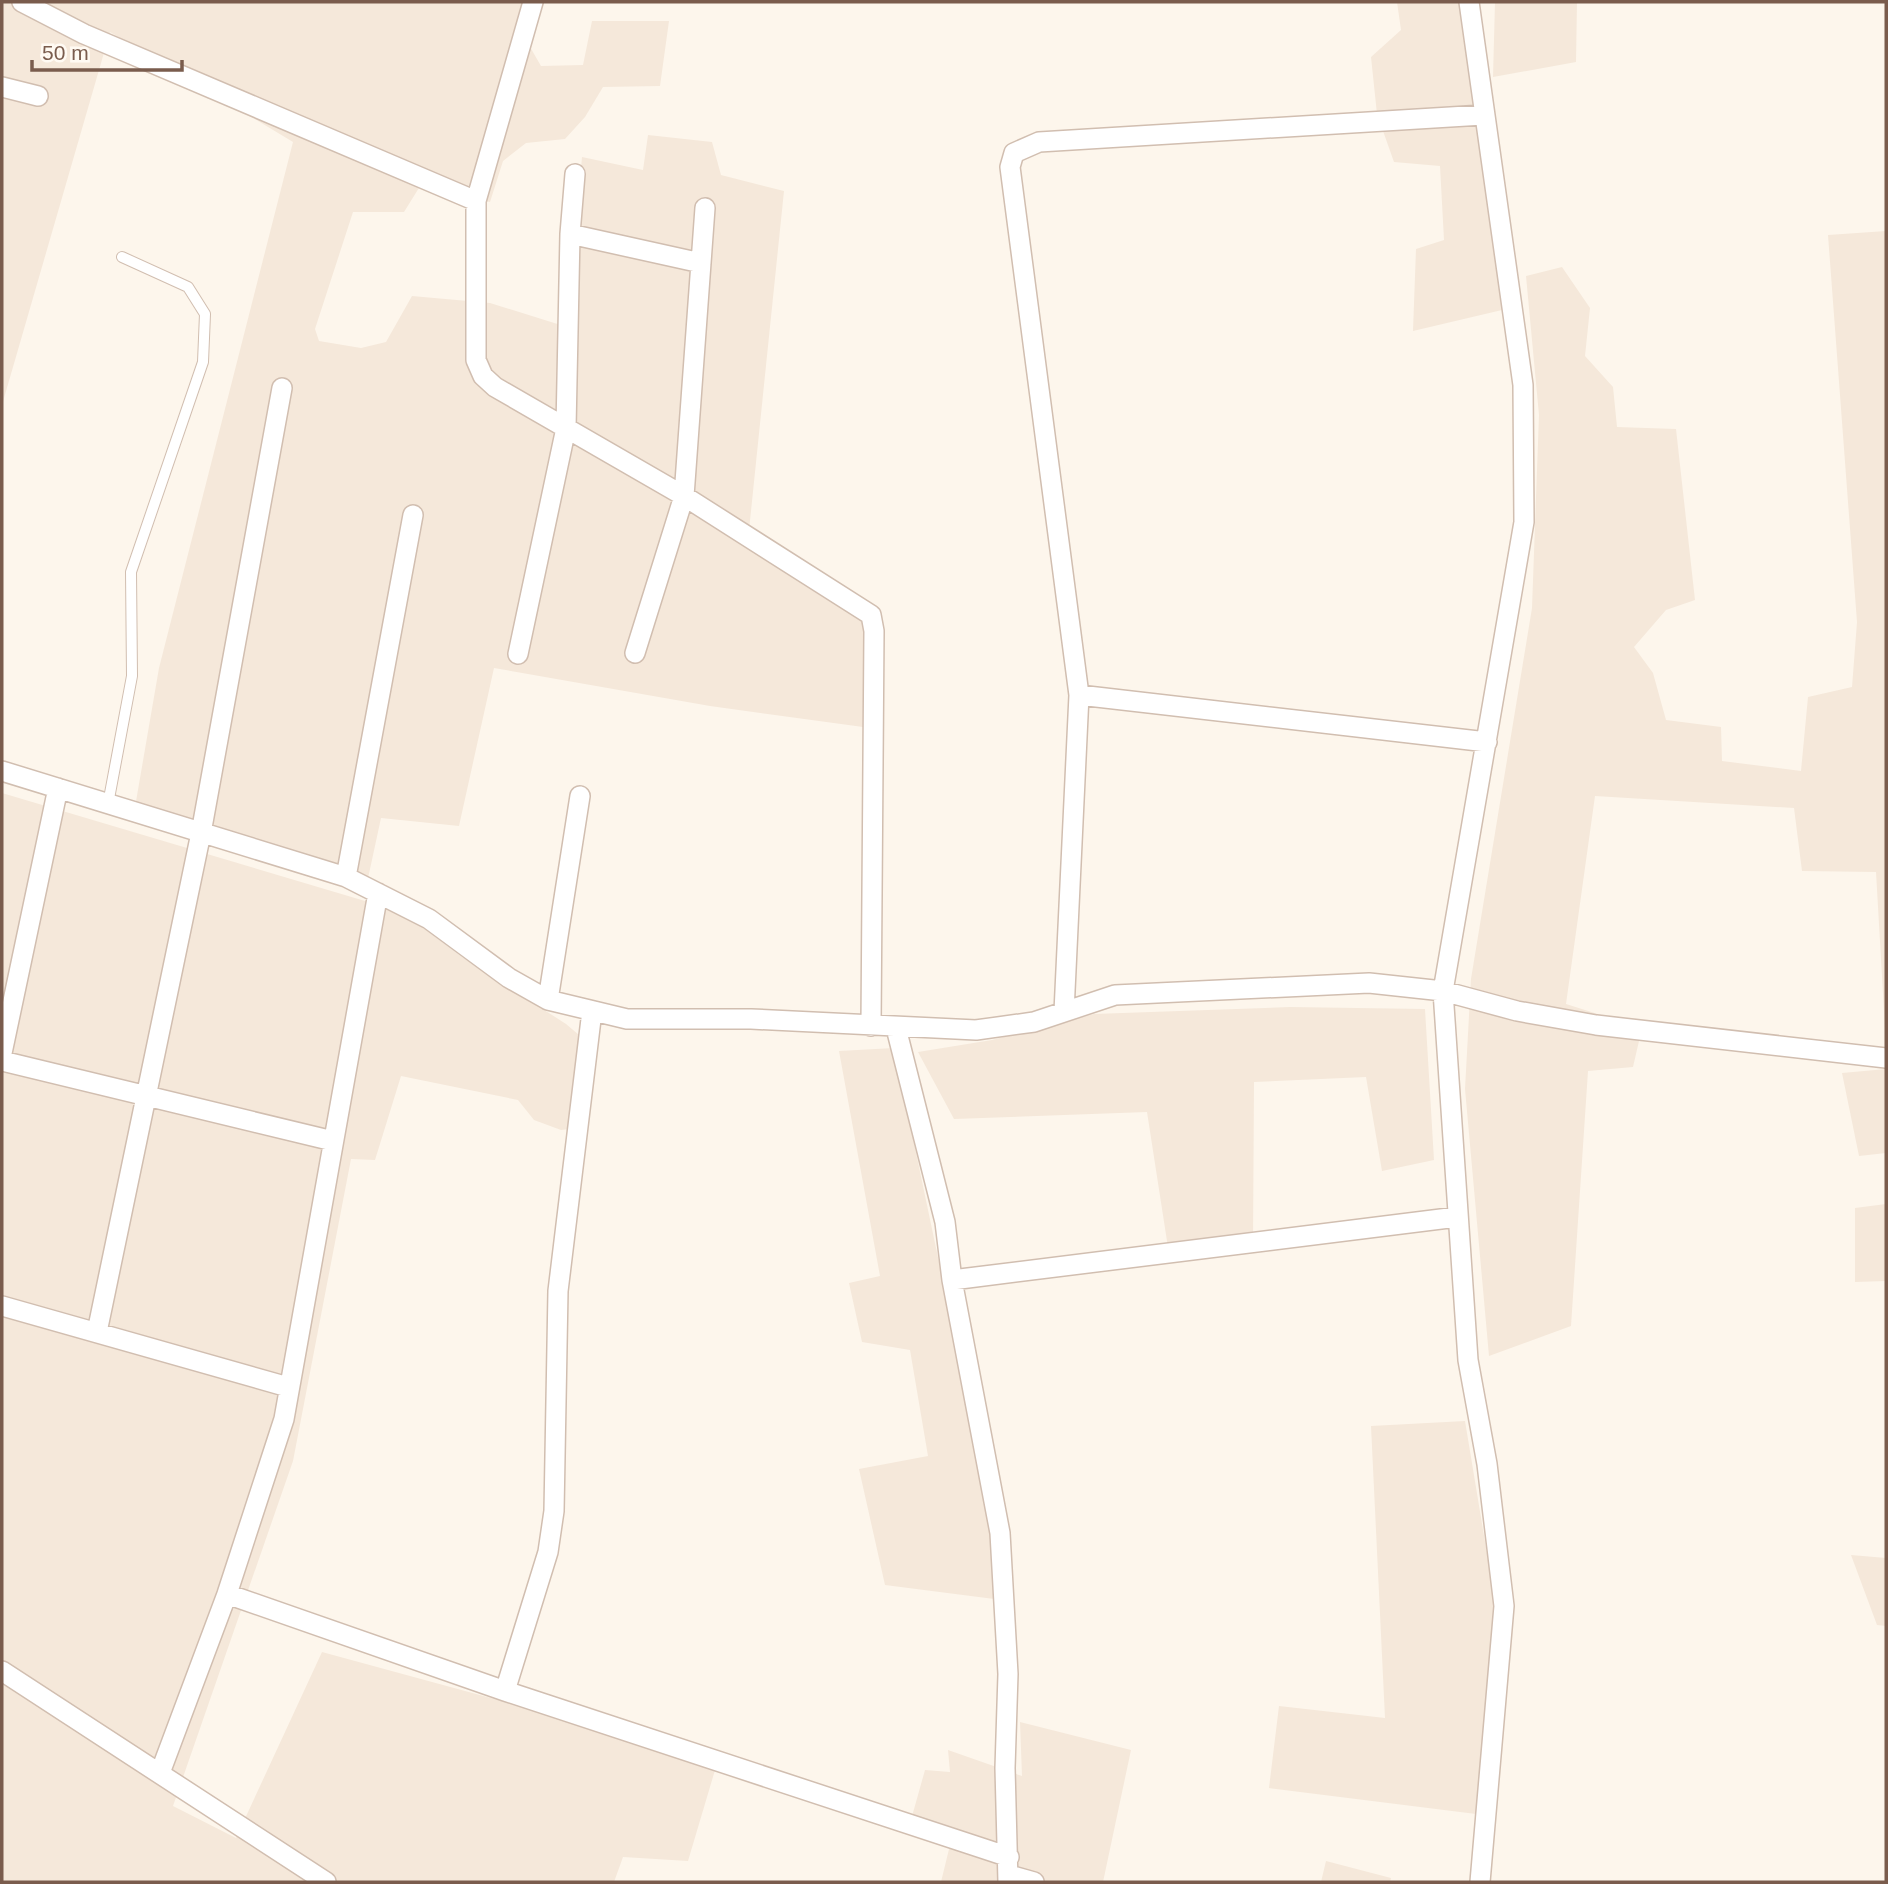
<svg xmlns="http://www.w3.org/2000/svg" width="1888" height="1884" viewBox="0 0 1888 1884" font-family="Helvetica,sans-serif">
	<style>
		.residential { fill: #f5e8da }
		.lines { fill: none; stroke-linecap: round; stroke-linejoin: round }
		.service-casing { stroke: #d1beb0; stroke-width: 12 }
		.minor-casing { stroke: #d1beb0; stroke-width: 22 }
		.service { stroke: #fff; stroke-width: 10 }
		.minor { stroke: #fff; stroke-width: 19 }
	</style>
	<rect width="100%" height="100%" fill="#fdf6ec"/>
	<!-- residential -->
	<path class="residential" d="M2 2H538L526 40 541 66 583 65 592 21H669L660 86 603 87 585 117 565 139 526 143 503 161 490 202 475 199 427 175 404 212H353L315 329 319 341 361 348 386 342 412 296 490 303 567 327 582 157 643 170 648 135 712 142 721 175 784 191 748 540 864 601 863 727 710 706 494 668 459 826 381 818 367 883 134 813 159 668 293 142 110 32 2 405Z
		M1397 2H1464L1502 310 1413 331 1416 249 1444 240 1440 166 1394 162 1377 114 1371 57 1401 30Z
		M1495 2H1577L1576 62 1493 77Z
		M1886 231V1046L1876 872 1802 871 1794 808 1595 796 1566 1004 1642 1028 1633 1067 1588 1071 1571 1326 1489 1356 1465 1089 1471 979 1532 608 1539 415 1526 276 1562 267 1590 308 1585 356 1613 387 1617 427 1676 429 1695 600 1666 610 1634 647 1653 673 1666 720 1721 727 1722 761 1801 771 1808 697 1852 687 1857 622 1828 235Z
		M2 793 402 912 462 957 566 1024 585 1040V1127L561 1130 534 1120 518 1100 401 1076 375 1160 351 1159 293 1461 173 1806 236 1838 322 1652 718 1760 688 1861 623 1857 614 1882H2Z
		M1290 1007 1425 1009 1434 1160 1382 1171 1366 1077 1254 1082 1253 1242 1169 1254 1147 1112 954 1119 918 1052 992 1040 1094 1014Z
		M894 1048 973 1424 1002 1600 885 1585 859 1469 928 1456 910 1350 862 1342 849 1283 880 1276 839 1051Z
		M1886 1069V1153L1859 1156 1842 1073Z
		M1886 1204V1281L1855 1282V1208Z
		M1465 1421 1493 1590 1492 1703 1476 1814 1269 1788 1279 1706 1385 1718 1371 1426Z
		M1851 1555 1886 1558V1626L1877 1625Z
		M1020 1722 1131 1750 1103 1882H941L950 1845 909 1827 925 1770 950 1772 948 1750 1022 1776Z
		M1326 1861 1391 1878 1390 1882H1321Z"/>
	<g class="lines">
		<!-- service casing -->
		<g class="service-casing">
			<path id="service" d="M108 804 132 676 131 572 203 362 205 314 188 287 122 257"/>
		</g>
		<!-- minor casing -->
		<g class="minor-casing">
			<path id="minor" d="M22 2 84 34 476 201
				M533 2 476 201V360L483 376 495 387 684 496 871 615 874 631 871 1026
				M1469 2 1523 385 1524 522 1443 991 1468 1360 1487 1464 1504 1606 1480 1882
				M2 87 38 96
				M570 234 701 263
				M635 653 684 496 705 208
				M518 654 566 428 570 234 575 174
				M1079 695 1010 167 1014 153 1039 142 1483 115
				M2 771 346 877 429 919 509 978 548 1000 627 1019H751L976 1030 1034 1022 1115 995 1369 983 1443 991 1517 1011 1596 1025 1886 1058
				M346 877 413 515
				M548 1000 580 796
				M1064 1012 1079 695 1487 742
				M896 1028 945 1222 952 1280 1000 1533 1008 1674 1005 1768 1008 1882
				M2 1053 58 788
				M2 1061 333 1141
				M952 1280 1457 1217
				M2 1306 288 1387
				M97 1332 201 833 282 388
				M227 1594 505 1691 1009 1857
				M2 1671 326 1882
				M505 1691 548 1552 554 1511 558 1291 592 1011
				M160 1773 227 1594 284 1419 378 893
				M1009 1875 1034 1882"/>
		</g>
		<!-- service -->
		<use href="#service" class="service"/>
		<!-- minor -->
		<use href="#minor" class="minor"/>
	</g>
	<!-- border -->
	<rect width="1888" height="1884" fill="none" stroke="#7a5c4d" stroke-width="7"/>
	<!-- scale -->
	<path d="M32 60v10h150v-10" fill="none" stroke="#7a5c4d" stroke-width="3.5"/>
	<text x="42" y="60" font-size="21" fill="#7a5c4d" stroke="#fffaf3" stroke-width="5" paint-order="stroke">50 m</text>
</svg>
